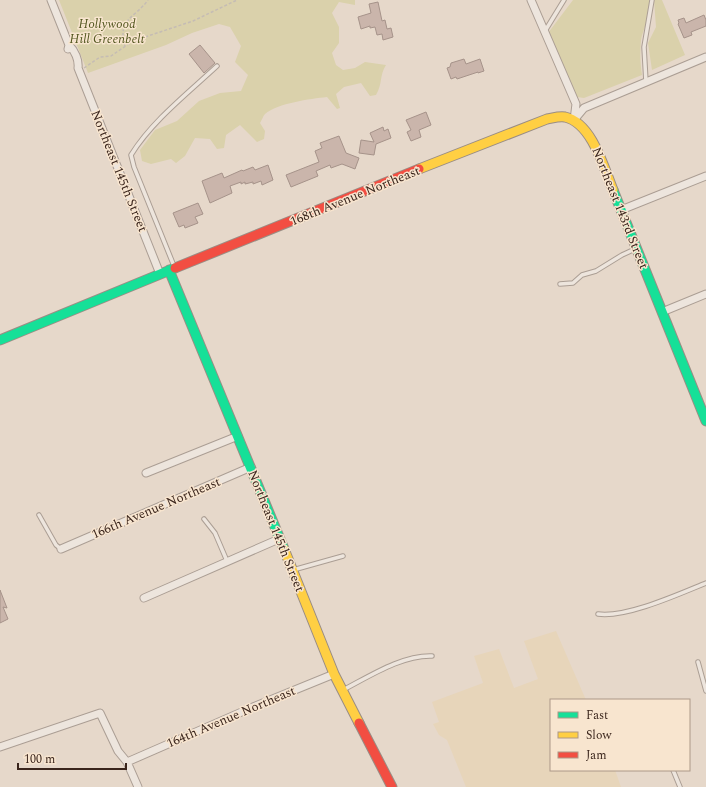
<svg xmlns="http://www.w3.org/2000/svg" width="706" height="787" viewBox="0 0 706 787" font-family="Spectral,serif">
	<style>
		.farmland { fill: #e7d5ba }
		.green { fill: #dad1ab }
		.building { fill: #cab5ab; stroke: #a6938a }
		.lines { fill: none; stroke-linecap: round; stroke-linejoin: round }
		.lane-casing { stroke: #ab9e94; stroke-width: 5.5 }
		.street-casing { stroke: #ab9e94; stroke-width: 9 }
		.fast-casing { stroke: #9a8d84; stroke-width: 11 }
		.slow-casing { stroke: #9a8d84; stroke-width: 11 }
		.jam-casing { stroke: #9a8d84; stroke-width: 11 }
		.path { stroke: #c5bcb4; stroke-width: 1.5; stroke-dasharray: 3 2; stroke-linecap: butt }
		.lane { stroke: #ede5dd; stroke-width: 3.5 }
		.street { stroke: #ede5dd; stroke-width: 7 }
		.fast { stroke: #16e098; stroke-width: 9 }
		.slow { stroke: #ffcf43; stroke-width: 9 }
		.jam { stroke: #f24e42; stroke-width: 9 }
		.labels { text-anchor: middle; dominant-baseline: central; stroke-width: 3; stroke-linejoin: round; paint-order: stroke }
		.park-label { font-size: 13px; font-style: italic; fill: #545821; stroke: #f8e5cf }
		.street-label { font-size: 13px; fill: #3a251c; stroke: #f8e5cf }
	</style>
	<rect width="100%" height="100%" fill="#e6d8ca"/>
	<!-- farmland -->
	<path class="farmland" d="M556 631 586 700H551V770H615L621 787H466L447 740 439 735 433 724 439 722 432 702 483 683 474 656 499 649 514 688 538 679 524 641Z"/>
	<!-- green -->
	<path class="green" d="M59 0H355V5L339 2 332 13 339 27V43L332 53 336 65 343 70 355 68 365 62 386 65C379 76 383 83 376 95L370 96 361 83 344 87 336 94 340 108 337 109 327 97C310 99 278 103 265 114 263 116 262 120 260 123L265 131 264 139 257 142 240 125 226 135 224 148 217 149 210 139 195 138 185 156 176 163 171 159 151 164 142 161 140 150 155 130 177 121 199 101 220 93 241 91 248 75 235 62 241 46 230 27 219 24 192 33 166 45 88 73Z
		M573 0H649C654 13 643 27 641 40 640 52 640 63 642 75L584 98 577 97 548 33Z
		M654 0H662L685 55 652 70 648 43 656 27Z"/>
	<!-- building -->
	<path class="building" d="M378 2 382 21 385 20 387 29 391 28 393 37 383 40 382 34 377 35 375 27 370 28V26L361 29 358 17 371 13 369 4Z
		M704 15 706 20V26L691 32 692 35 684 38 678 24 679 23 678 20 684 18 686 23Z
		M200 45 215 63 204 73 189 54Z
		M464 59 466 64 480 59 484 71 478 73V72L457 79 456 77 451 79 447 68 450 67 451 63Z
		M426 112 431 125 419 130 421 137 411 141 407 132 411 130 406 120Z
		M383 127 384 131 388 129 391 138 376 144 374 155 359 153 361 140 374 142 370 133Z
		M339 136 346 153 359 158 355 169 342 164 331 168 330 165 316 171 318 176 291 187 286 175 319 162 315 151 322 148 320 143Z
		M268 165 273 180 262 185 261 181 253 184V182L245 184V182L241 184V182L230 186 232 193 210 203 202 181 222 173 224 178 242 170 243 171 253 167 255 170Z
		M198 203 203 214 195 217 198 223 185 228 184 225 179 227 173 213Z
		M0 590 7 608 3 607 8 619 0 623Z"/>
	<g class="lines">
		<!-- lane casing -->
		<g class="lane-casing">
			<path id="lane" d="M545 31 564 0
				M646 82 644 47 652 0
				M174 266 134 167 131 155C152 121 188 93 217 66
				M560 284 573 283 582 275 596 271 622 255 635 249
				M39 515 56 545 61 549
				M204 519 215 533 227 561
				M293 570 343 556
				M598 614C626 618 679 594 706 583
				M698 662 706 691
				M343 690C370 676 402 655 432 656
				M673 770 680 787"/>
		</g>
		<!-- street casing -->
		<g class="street-casing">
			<path id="street" d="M51 0 69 45 68 49
				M531 0 576 104 574 120
				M69 45C75 51 79 60 78 68L160 274
				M574 120 584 108 706 57
				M621 210 706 176
				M662 312 706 294
				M146 473 238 436
				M61 549 251 467
				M144 598 279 539
				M0 747 100 713 118 751 127 762 138 787
				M127 762 253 707 334 674"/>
		</g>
		<!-- fast casing -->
		<g class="fast-casing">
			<path id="fast" d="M613 190 706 421
				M169 270 284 549
				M0 340 175 268"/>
		</g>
		<!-- slow casing -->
		<g class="slow-casing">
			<path id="slow" d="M419 169 547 119C553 118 559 116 565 117 592 123 604 168 613 190
				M284 549 334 674 359 723"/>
		</g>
		<!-- jam casing -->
		<g class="jam-casing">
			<path id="jam" d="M175 268 419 169
				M359 723 392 787"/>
		</g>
		<!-- path -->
		<path class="path" d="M125 46C117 19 135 18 148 0
			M84 68 100 57 111 56 133 41 193 21 237 0"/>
		<!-- lane -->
		<use href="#lane" class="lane"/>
		<!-- street -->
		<use href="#street" class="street"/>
		<!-- fast -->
		<use href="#fast" class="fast"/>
		<!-- slow -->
		<use href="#slow" class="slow"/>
		<!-- jam -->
		<use href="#jam" class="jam"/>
	</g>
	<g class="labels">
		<!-- park labels -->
		<g class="park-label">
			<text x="107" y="24">Hollywood<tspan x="107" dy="15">Hill Greenbelt</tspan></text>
		</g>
		<!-- street labels -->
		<g class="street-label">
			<text transform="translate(119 171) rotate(68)">Northeast 145th Street</text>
			<text transform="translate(355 196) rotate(-22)">168th Avenue Northeast</text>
			<text transform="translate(620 208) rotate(68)">Northeast 143rd Street</text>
			<text transform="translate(156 508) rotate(-23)">166th Avenue Northeast</text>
			<text transform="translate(276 531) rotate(68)">Northeast 145th Street</text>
			<text transform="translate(231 717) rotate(-23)">164th Avenue Northeast</text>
		</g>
	</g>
	<!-- legend -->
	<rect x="550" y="699" width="140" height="72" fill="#f8e5cf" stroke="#ac9887"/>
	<rect x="558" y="712" width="20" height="6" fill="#16e098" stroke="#ac9887"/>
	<text x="586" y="719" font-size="12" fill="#3a251c">Fast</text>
	<rect x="558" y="732" width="20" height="6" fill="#ffcf43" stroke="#ac9887"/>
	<text x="586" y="739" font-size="12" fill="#3a251c">Slow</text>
	<rect x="558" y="752" width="20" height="6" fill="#f24e42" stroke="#ac9887"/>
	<text x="586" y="759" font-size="12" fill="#3a251c">Jam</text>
	<!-- scale -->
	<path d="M18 763v6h108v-6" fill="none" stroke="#3a251c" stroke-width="2"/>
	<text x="24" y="763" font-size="12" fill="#3a251c" stroke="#f8e5cf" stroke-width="3" paint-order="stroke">100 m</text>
</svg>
